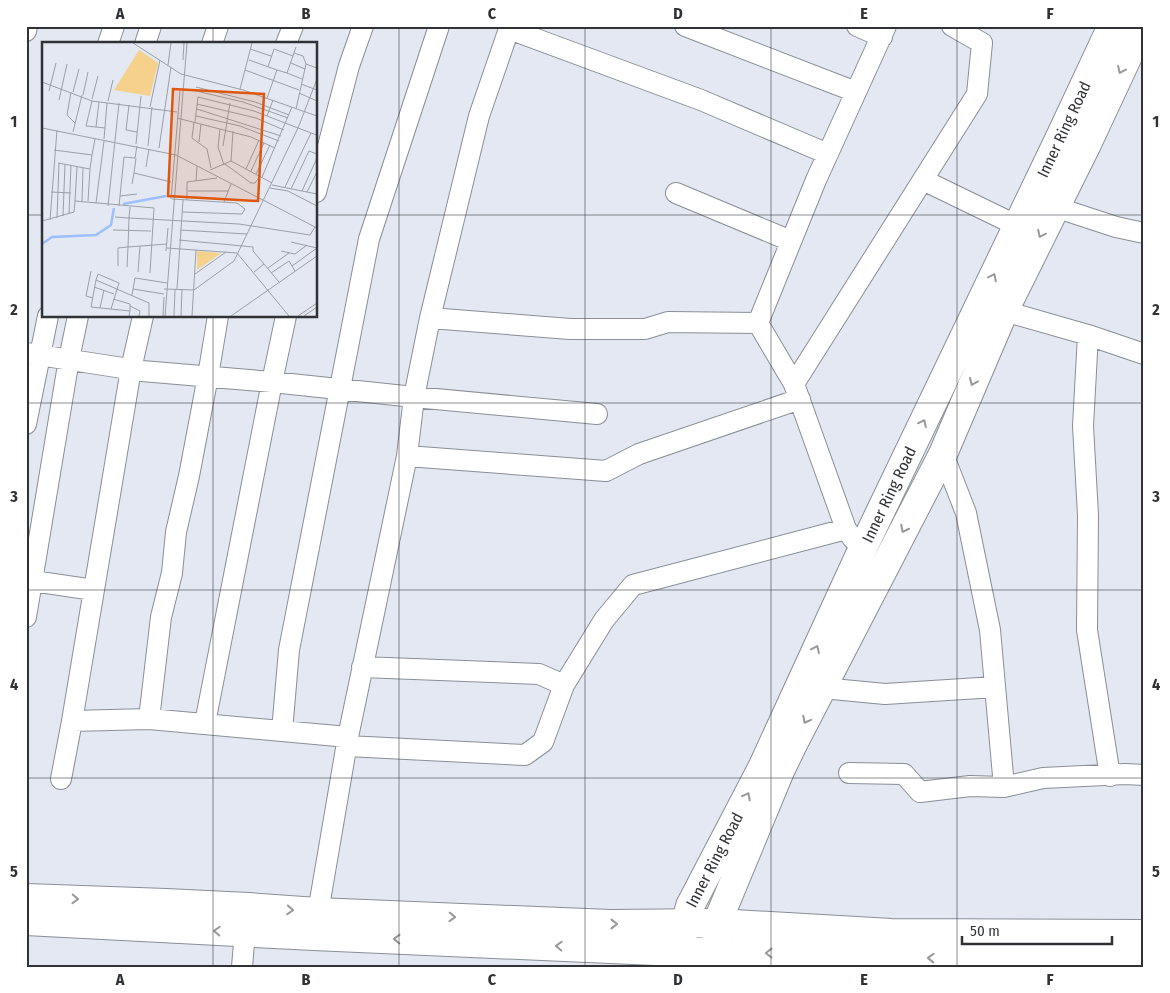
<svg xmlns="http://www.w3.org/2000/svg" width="1170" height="993" viewBox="0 0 1170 993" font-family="'Fira Sans Condensed',sans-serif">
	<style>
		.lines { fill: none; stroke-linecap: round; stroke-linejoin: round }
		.street-casing { stroke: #898e97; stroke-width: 22 }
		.secondary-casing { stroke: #898e97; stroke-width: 30 }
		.highway-casing { stroke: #898e97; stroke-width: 30 }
		.street { stroke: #fff; stroke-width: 20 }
		.secondary { stroke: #fff; stroke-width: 28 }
		.highway { stroke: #fff; stroke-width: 28 }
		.oneway { stroke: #98989a }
		.grid { fill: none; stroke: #303236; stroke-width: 1; stroke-opacity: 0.55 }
		.labels { text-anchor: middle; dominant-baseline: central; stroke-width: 4.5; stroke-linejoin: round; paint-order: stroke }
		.street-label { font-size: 16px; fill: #303236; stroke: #fff }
		.inset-river { fill: none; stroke: #9cbffe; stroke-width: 2.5 }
		.inset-road { fill: none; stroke: #9b9fa7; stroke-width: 1 }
		.view { fill: #df570e; fill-opacity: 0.15; stroke: #df570e; stroke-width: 2.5 }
		.inset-edge { fill: none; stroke: #303236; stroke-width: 2.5 }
		.neatline { fill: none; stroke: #303236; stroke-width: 2 }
		.grid-label { font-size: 16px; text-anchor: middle; font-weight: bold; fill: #303236 }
	</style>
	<rect width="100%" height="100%" fill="#e3e8f2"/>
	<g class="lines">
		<!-- street casing -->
		<g class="street-casing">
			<path id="street" d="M685 26 856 92
				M857 26 882 37
				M509 29 701 100 828 154
				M26 31 27 26
				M108 44 114 26
				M145 44 151 26
				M212 44 218 26
				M286 44 293 26
				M923 180 1018 226
				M316 192 349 66 363 26
				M676 193 791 241
				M1055 207 1116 227 1144 233
				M1004 311 1088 335 1144 354
				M143 316 131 369 72 721 149 719 348 737
				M430 318 570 329H645L668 322 758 323
				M1088 335 1083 426 1088 515 1087 630 1110 776
				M26 353 142 371 272 382 414 397 597 414
				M794 384 977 94 982 43 952 26
				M26 424 48 316
				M943 454 966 513 990 630 1004 787 1043 778 1125 774 1144 775
				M407 456 606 471 639 454 800 399
				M853 539 846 529 794 384 758 323 816 180 886 26
				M26 580 94 590
				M26 617 69 359 78 316
				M362 667 539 674 564 685
				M822 688 885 694 995 687
				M149 719 161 617 172 573 176 532 189 476 208 376 218 316
				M205 723 272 382 286 316
				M282 731 289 650 369 239 439 26
				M347 746 525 755 543 742 564 685 604 620 633 585 846 529
				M849 773 904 774 920 792 970 786 1004 787
				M61 779 72 721
				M316 924 348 737 407 456 414 397 430 318 479 116 510 26
				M242 967 246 919"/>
		</g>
		<!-- secondary casing -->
		<g class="secondary-casing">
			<path id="secondary" d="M26 898 166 903 248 907 317 912 610 924 717 923 891 933 1144 934
				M26 921 314 936 678 952C790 950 903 959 1015 960 1058 960 1101 959 1144 958"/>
		</g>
		<!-- highway casing -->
		<g class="highway-casing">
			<g id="highway">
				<path id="s1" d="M675 967 678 952 690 906 762 768 862 550 1061 135 1112 26"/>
				<path d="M714 967 717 951V923L780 771 794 742 943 454 1004 311 1087 144 1142 26"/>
			</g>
		</g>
		<!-- street -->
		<use href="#street" class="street"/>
		<!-- secondary -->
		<use href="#secondary" class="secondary"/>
		<!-- highway -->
		<use href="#highway" class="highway"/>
	</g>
	<!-- one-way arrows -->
	<defs><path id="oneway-chevron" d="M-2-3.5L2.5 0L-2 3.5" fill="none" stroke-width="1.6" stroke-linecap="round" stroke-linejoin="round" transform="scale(1.25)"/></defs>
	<g class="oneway">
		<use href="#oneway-chevron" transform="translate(1121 70) rotate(115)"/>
		<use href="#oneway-chevron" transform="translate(1041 234) rotate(116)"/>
		<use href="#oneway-chevron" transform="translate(993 277) rotate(-64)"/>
		<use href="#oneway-chevron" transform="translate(973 382) rotate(113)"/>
		<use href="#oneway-chevron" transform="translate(923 423) rotate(-64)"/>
		<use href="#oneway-chevron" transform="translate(904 529) rotate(117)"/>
		<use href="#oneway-chevron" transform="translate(816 649) rotate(-65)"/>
		<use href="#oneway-chevron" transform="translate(806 720) rotate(118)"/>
		<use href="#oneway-chevron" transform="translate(747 796) rotate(-62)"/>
		<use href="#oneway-chevron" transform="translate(75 899) rotate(2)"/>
		<use href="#oneway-chevron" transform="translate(290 910) rotate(4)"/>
		<use href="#oneway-chevron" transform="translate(452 917) rotate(2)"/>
		<use href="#oneway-chevron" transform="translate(614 924)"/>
		<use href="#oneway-chevron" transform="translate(217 931) rotate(-177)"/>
		<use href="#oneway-chevron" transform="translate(397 939) rotate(-178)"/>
		<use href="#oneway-chevron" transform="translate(559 946) rotate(-177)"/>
		<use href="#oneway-chevron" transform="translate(769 953) rotate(-179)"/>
		<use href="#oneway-chevron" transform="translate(931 958) rotate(-178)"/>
	</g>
	<!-- grid -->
	<path class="grid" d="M213 26V44M399 26V967M585 26V967M771 26V967M957 26V967M26 215H44M316 215H1144M213 316V967M26 403H1144M26 590H1144M26 778H1144"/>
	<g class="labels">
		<!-- street labels -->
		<g class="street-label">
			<text stroke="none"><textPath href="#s1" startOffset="925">Inner Ring Road</textPath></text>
			<text stroke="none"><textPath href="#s1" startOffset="520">Inner Ring Road</textPath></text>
			<text stroke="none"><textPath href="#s1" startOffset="115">Inner Ring Road</textPath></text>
		</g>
	</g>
	<!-- overview -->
	<g transform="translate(42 42)">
		<rect width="275" height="275" fill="#e3e8f2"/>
		<path d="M97 8 116 21 108 54 72 48ZM155 209 179 211 155 228Z" fill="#f6d18b"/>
		<path class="inset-river" d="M81 162 124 154M0 202 10 195 54 193 69 183 72 166"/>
		<path class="inset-road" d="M91 1 139 32 201 48 275 74M208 7 229 14M252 11 261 14 264 22M141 18 142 1M207 18 235 28M249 21 263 27M126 23 129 1M226 25 232 7 251 14M203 28 257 48M245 31 260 37M0 40 50 59 135 70M259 42 275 48M154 45 213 60 247 73M198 47 210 1M150 48 201 60 246 76M7 49 14 21M29 50 25 73 33 81M31 50 37 27M257 51 275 59M41 53 46 30M225 56 235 28 245 31 254 5M50 57 56 34M17 58 25 22M50 59 44 84 54 85M66 59 71 38M57 60 54 85 63 86M155 62 214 76 242 88M87 63 84 88 95 90M108 65 118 18M155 67 239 94M254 67 264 22 275 26M154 74 198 84 237 99M225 74 231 58M135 76 209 95 233 106M152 80 150 96 165 107 169 126M153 80 156 55 212 69 269 91M0 86 134 113 275 186M178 87 176 105 182 123M31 90 40 53M62 97 65 61M157 100 159 82M94 102 99 54M106 104 110 65M181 104 188 61M117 106 129 25M12 108 50 113 53 97M189 119 191 89M16 121 48 127 50 113M183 122 209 141H213L218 134M104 125 107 107M204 127 217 98M168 128 189 119 230 141M209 129 222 101M92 131 94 116M214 132 228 103M220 135 250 65M154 139 155 124M90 142 92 131 129 140M230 143 275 152M243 145 269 91 275 93M228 146 246 149 275 164M249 147 267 109 275 112M146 149H186M260 149 275 116M9 150 29 151M265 150 275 130M78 154 95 152M129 157 138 49M130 157 195 161 203 167 200 172 140 170M145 158V140L175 136M33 159 35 125M40 159 41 126M46 159 48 127M182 160 189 142M54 161 62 99M66 164 77 61M77 164 82 115 93 116 95 104M88 165 87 176 197 182 268 193 273 185M27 172 29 123M21 174 23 122M73 175 87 176 86 205 125 202M15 176 17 121M8 178 15 88M0 179 32 170 33 159 112 166 108 231M71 188 109 189M138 188 205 192M137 198 211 205V209L222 222M249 200 275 206M125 206 195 211 247 274M124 209 126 186M239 209 253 212 265 203M76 224V206L86 205 85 225M250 224 275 206M226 226 247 211M49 229 44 254 51 256M96 230 98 204M212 230 222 222 237 240M229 231 247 219 253 229M153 232 184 210M54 238 56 232 77 241 69 267M52 245 72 252M91 247 122 252M122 247 152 248 192 219 256 86 275 37M135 247 141 158M90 253 93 236 125 241M71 257 88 262V269M88 264 98 269 97 274M58 266 62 248M87 274 88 269 49 265 54 238 107 261V274M121 274 122 255M123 274 145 1M132 274 133 247M139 274 140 247M150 274 154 208M189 274 275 214M256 274 275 261M262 274 275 265"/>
		<path class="view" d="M131 47 222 52 216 159 126 154Z"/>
		<rect width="275" height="275" class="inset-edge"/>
	</g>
	<!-- border -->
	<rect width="1170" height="993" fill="none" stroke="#ffffff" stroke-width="55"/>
	<!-- scale -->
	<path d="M962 936v8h150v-8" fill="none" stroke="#303236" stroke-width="2.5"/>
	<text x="970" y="936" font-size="15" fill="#303236" stroke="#ffffff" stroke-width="4" paint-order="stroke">50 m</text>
	<rect x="28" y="28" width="1114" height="938" class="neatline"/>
	<g class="grid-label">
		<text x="120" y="19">A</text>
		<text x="306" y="19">B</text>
		<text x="492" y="19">C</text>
		<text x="678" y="19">D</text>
		<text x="864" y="19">E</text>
		<text x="1050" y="19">F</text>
		<text x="14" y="127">1</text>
		<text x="1156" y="127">1</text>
		<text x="14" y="315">2</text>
		<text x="1156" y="315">2</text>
		<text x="14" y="502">3</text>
		<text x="1156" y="502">3</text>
		<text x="14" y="690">4</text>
		<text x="1156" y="690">4</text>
		<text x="14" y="877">5</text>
		<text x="1156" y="877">5</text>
		<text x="120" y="985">A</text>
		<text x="306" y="985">B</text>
		<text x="492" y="985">C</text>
		<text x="678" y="985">D</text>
		<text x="864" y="985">E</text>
		<text x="1050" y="985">F</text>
	</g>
</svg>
